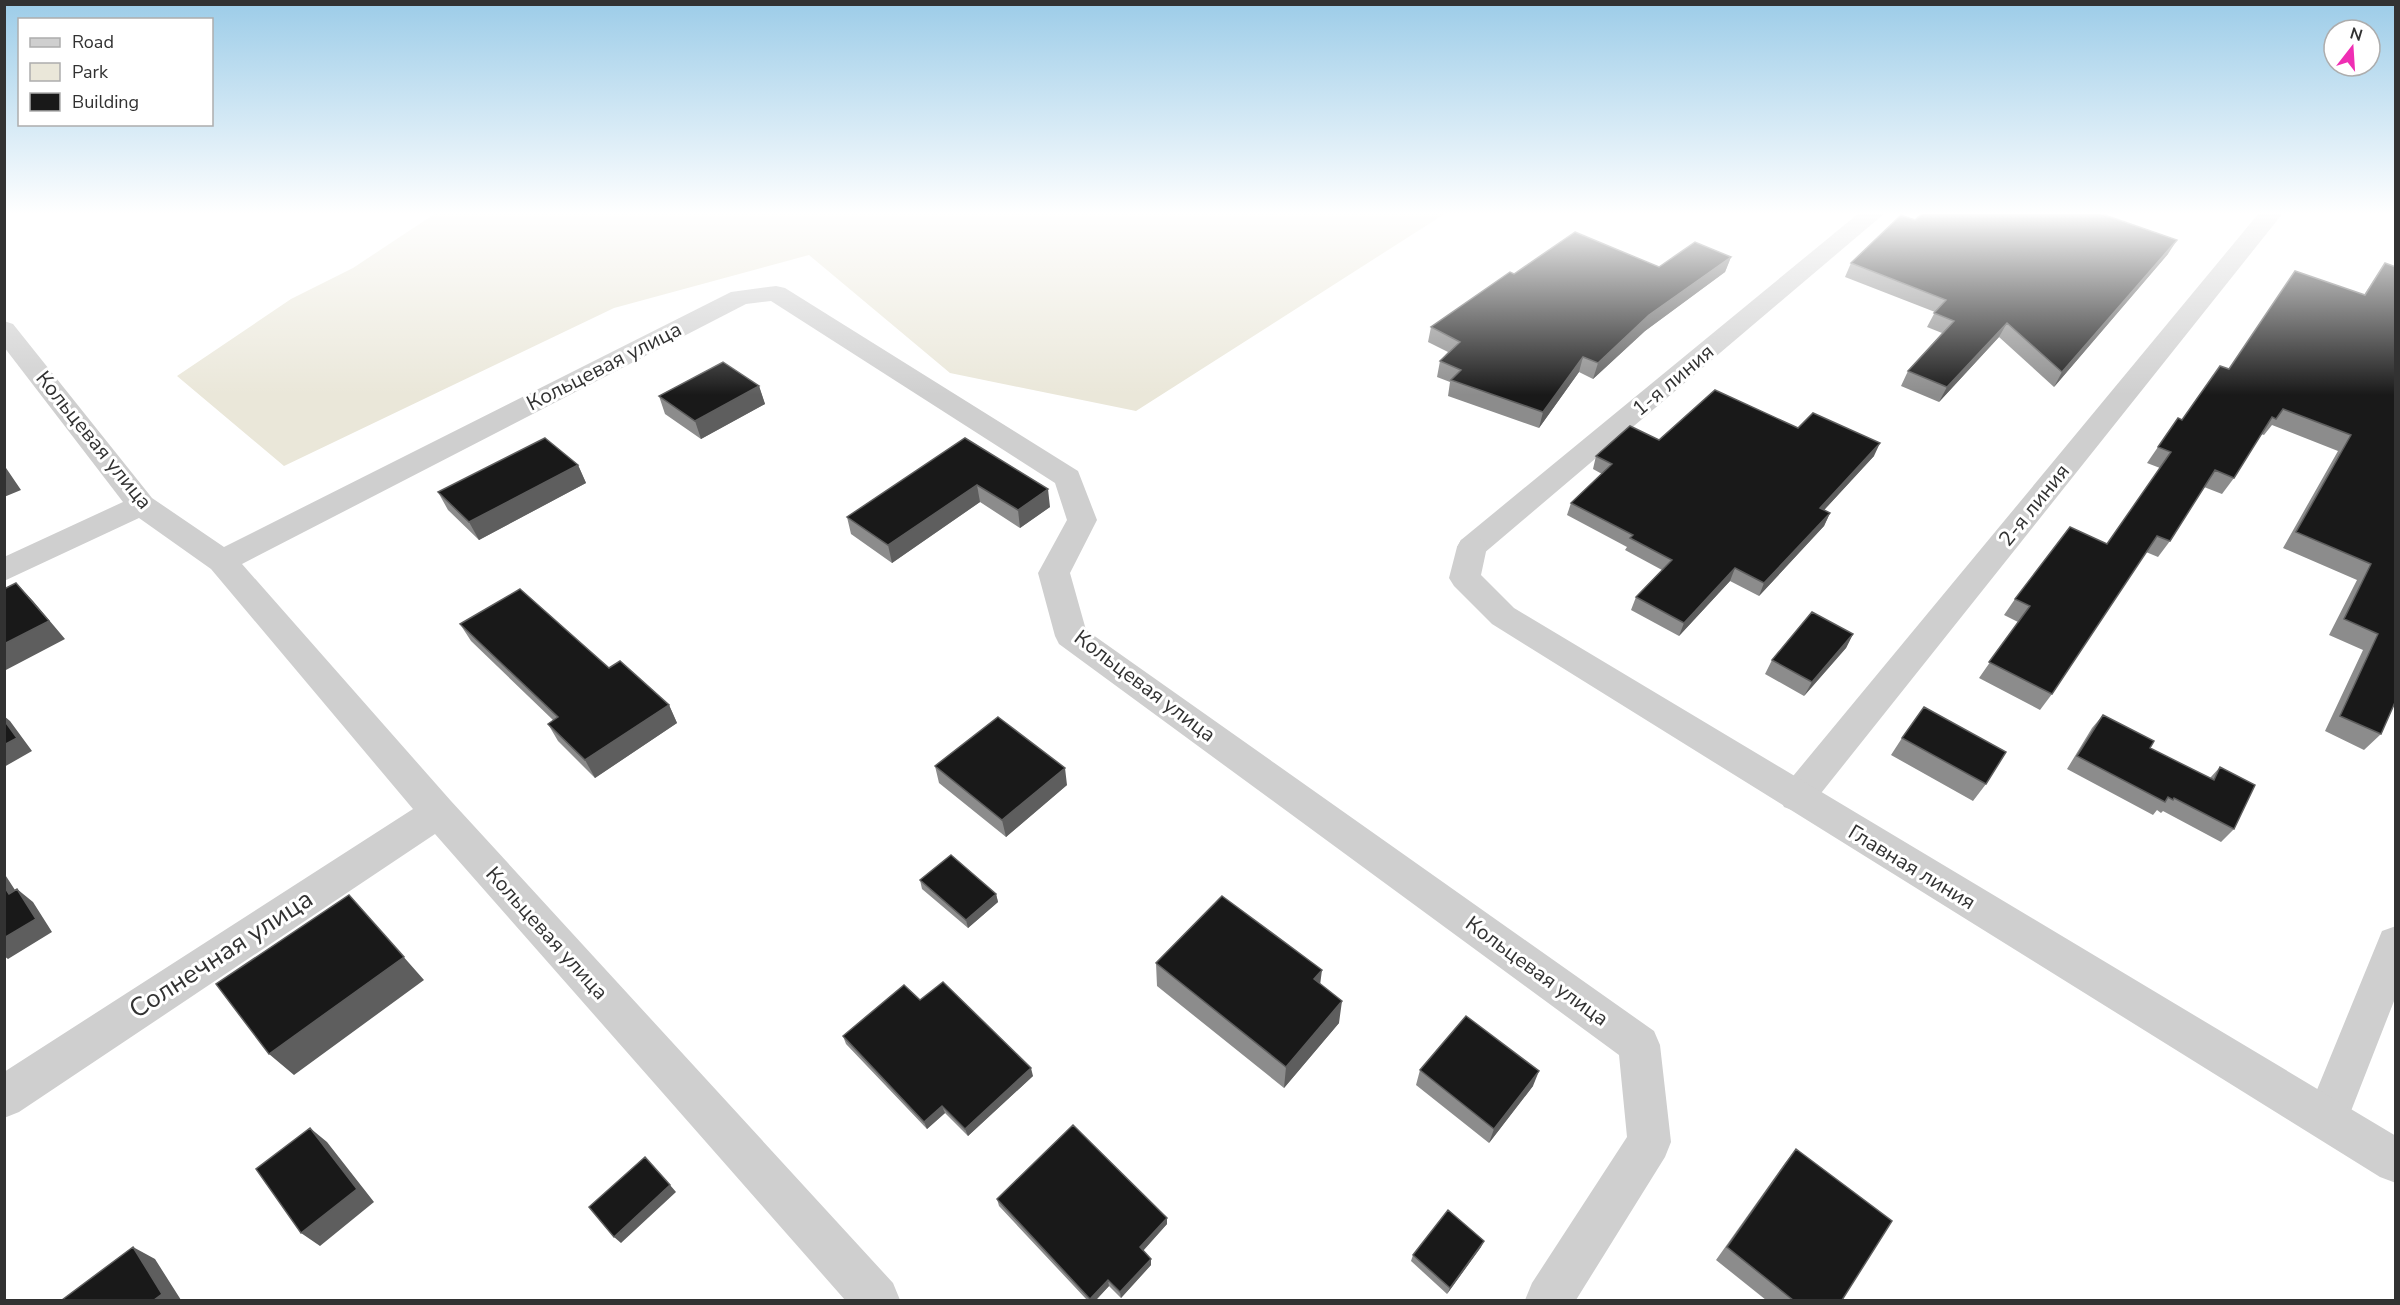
<svg xmlns="http://www.w3.org/2000/svg" width="2400" height="1305" viewBox="0 0 2400 1305" font-family="'Nunito Sans',sans-serif">
	<style>
		.green { fill: #eae7d9 }
		.lines { fill: none; stroke-linecap: round; stroke-linejoin: round }
		.minor { fill: #cfcfcf; fill-rule: evenodd }
		.tertiary { fill: #cfcfcf; fill-rule: evenodd }
		.wall { fill: #8c8c8c }
		.shaded-wall { fill: #5e5e5e }
		.building { fill: #191919; stroke: #5e5e5e; stroke-width: 1.5 }
		.labels { text-anchor: middle; dominant-baseline: central; stroke-width: 6; stroke-linejoin: round; paint-order: stroke }
		.street-label { font-size: 21px; fill: #323232; stroke: #fff }
		.near-street-label { font-size: 26px; fill: #323232; stroke: #fff }
	</style>
	<rect width="100%" height="100%" fill="#fff"/>
	<!-- green -->
	<path class="green" d="M436 213H1446L1136 411 950 373 809 255 614 308 284 466 177 376 291 299 353 268Z"/>
	<g class="lines">
		<!-- minor -->
		<path class="minor" d="M1859 213H1885L1483 554 1472 558 1461 554 1457 547 1461 540Z
			M2259 213H2283L1810 807 1797 812 1784 807 1779 797 1784 787Z
			M776 286 785 288 1078 471 1097 520 1070 573 1086 630 1654 1031 1660 1045 1671 1142 1665 1157 1576 1300H1525L1532 1283 1627 1137 1619 1055 1059 644 1055 636 1038 573 1067 520 1055 483 771 301 746 304 242 564 451 801 893 1283 900 1300H845L435 834 19 1112 4 1118V1072L413 809 211 569 139 518 4 581V557L123 502 4 347V321L13 324 152 498 224 547 731 292Z
			M2396 926V996L2342 1134 2327 1140 2312 1134 2305 1119 2382 931Z"/>
		<!-- tertiary -->
		<path class="tertiary" d="M1472 536 1483 540 1487 547 1481 575 1514 608 2396 1136V1183L2380 1177 1492 624 1454 586 1449 578 1457 547 1461 540Z"/>
	</g>
	<!-- wall -->
	<path class="wall" d="M2168 254 2054 387 1999 337 1939 402 1901 386 1908 371 1942 333 1927 327 1935 312 1845 277 1851 263Z
		M1731 257 1725 272 1645 331 1593 379 1579 372 1539 428 1448 396 1450 382 1437 377 1440 361 1448 352 1428 342 1431 327 1514 274 1659 267Z
		M2385 263 2381 734 2364 750 2325 731 2363 650 2329 635 2357 580 2283 548 2338 451 2272 425 2264 435 2261 434 2234 478 2222 494 2204 487 2170 541 2158 557 2146 552 2052 694 2040 710 1979 678 2018 622 2004 615 2015 599 2107 544 2160 468 2147 463 2158 447 2229 369 2364 295Z
		M759 386 765 404 701 439 665 414 659 396Z
		M1798 428 1874 456 1824 510 1830 513 1824 526 1759 596 1730 581 1679 636 1631 610 1636 597 1662 570 1625 550 1627 547 1567 515 1571 503 1602 474 1593 469 1596 456 1659 440Z
		M965 438 1050 507 1020 528 980 502 892 563 851 534 847 517Z
		M578 465 586 483 479 540 448 510 438 492Z
		M460 624 609 668 669 705 677 723 595 778 558 741 548 724 553 720 471 641Z
		M1853 634 1846 648 1804 696 1765 674 1772 660Z
		M2103 715 2150 748 2210 778 2220 767 2234 829 2221 842 2163 811 2161 813 2157 810 2153 815 2067 769 2092 728Z
		M1902 738 1986 784 1973 801 1891 755Z
		M935 766 1067 785 1006 837 939 783Z
		M920 880 996 894 998 902 968 928 922 889Z
		M1156 963 1320 984 1339 1023 1284 1088 1157 986Z
		M920 1000 1033 1076 968 1136 945 1113 927 1129 846 1044 843 1036Z
		M1420 1070 1533 1086 1489 1143 1416 1085Z
		M1796 1149 1842 1300H1766L1716 1260 1785 1163Z
		M997 1199 1167 1218V1224L1143 1251 1151 1259V1265L1121 1298 1109 1286 1096 1300H1087L999 1206Z
		M1481 1247 1447 1294 1411 1261 1413 1255Z"/>
	<!-- shaded-wall -->
	<path class="shaded-wall" d="M2177 240 2168 254 2054 387 2062 372Z
		M1731 257 1725 272 1645 331 1593 379 1598 363 1649 315Z
		M2007 323 1999 337 1939 402 1947 387Z
		M1583 357 1579 372 1539 428 1543 412Z
		M759 386 765 404 701 439 695 421Z
		M1880 443 1874 456 1814 521 1820 508Z
		M4 465 21 490 4 497Z
		M578 465 586 483 479 540 469 522Z
		M977 485 980 502 892 563 888 545Z
		M1048 489 1050 507 1020 528 1018 510Z
		M1830 513 1824 526 1759 596 1764 583Z
		M1735 568 1730 581 1679 636 1684 623Z
		M16 583 33 601 65 639 4 671V644Z
		M1853 634 1846 648 1804 696 1812 682Z
		M669 705 677 723 595 778 585 760Z
		M4 716 10 721 32 751 4 767Z
		M1065 768 1067 785 1006 837 1002 820Z
		M4 873 26 907 9 894 4 886Z
		M17 889 33 902 52 932 8 959 4 956V938Z
		M996 894 998 902 968 928 966 920Z
		M349 895 424 980 294 1075 269 1054Z
		M1322 970 1319 993 1314 979Z
		M1342 1001 1339 1023 1284 1088 1286 1067Z
		M1031 1068 1033 1076 968 1136 965 1129Z
		M1539 1071 1533 1086 1489 1143 1494 1129Z
		M942 1106 945 1113 927 1129 924 1122Z
		M310 1128 327 1142 374 1202 320 1246 301 1233Z
		M670 1185 676 1192 621 1243 614 1237Z
		M1167 1218V1224L1140 1254V1247Z
		M1484 1241 1481 1247 1447 1294 1450 1288Z
		M133 1247 155 1259 181 1300H154Z
		M1151 1259V1265L1121 1298 1120 1292Z
		M1108 1280 1109 1286 1096 1300H1090V1299Z"/>
	<!-- building -->
	<path class="building" d="M1923 213H2099L2177 240 2062 372 2007 323 1947 387 1908 371 1954 321 1934 313 1946 300 1851 263 1901 215 1915 220Z
		M1575 232 1659 267 1695 242 1731 257 1649 315 1598 363 1583 357 1543 412 1451 380 1461 370 1440 361 1460 342 1431 327 1510 272 1514 274Z
		M2385 263 2396 267V700L2381 734 2340 716 2378 634 2344 619 2371 564 2296 532 2351 435 2283 409 2276 419 2272 417 2234 478 2215 470 2170 541 2157 536 2052 694 1989 662 2030 606 2015 599 2070 527 2107 544 2171 452 2158 447 2178 418 2182 420 2220 366 2229 369 2295 271 2365 295Z
		M723 362 759 386 695 421 659 396Z
		M1715 390 1798 428 1813 413 1880 443 1820 508 1830 513 1764 583 1735 568 1684 623 1636 597 1672 560 1630 538 1633 535 1571 503 1612 464 1596 456 1630 426 1659 440Z
		M545 438 578 465 469 522 438 492Z
		M965 438 1048 489 1018 510 977 485 888 545 847 517Z
		M16 583 49 621 4 644V589Z
		M520 589 609 668 620 661 669 705 585 760 548 724 558 717 460 624Z
		M1812 612 1853 634 1812 682 1772 660Z
		M1924 707 2006 752 1986 784 1902 738Z
		M2103 715 2154 741 2150 748 2214 780 2220 767 2255 785 2234 829 2174 798 2173 800 2168 797 2165 802 2077 756Z
		M998 717 1065 768 1002 820 935 766Z
		M4 720 17 738 4 745Z
		M951 855 996 894 966 920 920 880Z
		M4 886 9 894 17 889 36 919 4 938Z
		M349 895 404 957 269 1054 216 984Z
		M1222 896 1322 970 1314 979 1342 1001 1286 1067 1156 963Z
		M943 982 1031 1068 965 1129 942 1106 924 1122 843 1036 904 985 920 1000Z
		M1466 1016 1539 1071 1494 1129 1420 1070Z
		M1073 1125 1167 1218 1140 1247 1151 1259 1120 1292 1108 1280 1090 1299 997 1199Z
		M310 1128 357 1189 301 1233 256 1169Z
		M1796 1149 1892 1221 1842 1300H1793L1727 1247Z
		M645 1157 670 1185 614 1237 589 1207Z
		M1448 1210 1484 1241 1450 1288 1413 1255Z
		M133 1247 162 1294 154 1300H62Z"/>
	<!-- sky -->
	<linearGradient id="sky" x2="0" y2="1"><stop stop-color="#9ccce8"/><stop offset="0.54" stop-color="#fff"/><stop offset="1" stop-color="#fff" stop-opacity="0"/></linearGradient>
	<rect width="2400" height="395" fill="url(#sky)"/>
	<g class="labels">
		<!-- street labels -->
		<g class="street-label">
			<text transform="translate(604 366) rotate(-27)">Кольцевая улица</text>
			<text transform="translate(1673 380) rotate(-40)">1-я линия</text>
			<text transform="translate(94 440) rotate(51)">Кольцевая улица</text>
			<text transform="translate(2034 505) rotate(-51)">2-я линия</text>
			<text transform="translate(1145 686) rotate(37)">Кольцевая улица</text>
			<text transform="translate(1912 867) rotate(31)">Главная линия</text>
			<text transform="translate(547 933) rotate(48)">Кольцевая улица</text>
			<text transform="translate(1537 971) rotate(36)">Кольцевая улица</text>
		</g>
		<!-- near-street labels -->
		<g class="near-street-label">
			<text transform="translate(221 954) rotate(-33)">Солнечная улица</text>
		</g>
	</g>
	<!-- border -->
	<rect width="2400" height="1305" fill="none" stroke="#323232" stroke-width="12"/>
	<!-- legend -->
	<rect x="18" y="18" width="195" height="108" fill="#ffffff" stroke="#adadad" stroke-width="1.5"/>
	<rect x="30" y="38" width="30" height="9" fill="#cfcfcf" stroke="#adadad" stroke-width="1.5"/>
	<text x="72" y="48" font-size="18" fill="#323232">Road</text>
	<rect x="30" y="63" width="30" height="18" fill="#eae7d9" stroke="#adadad" stroke-width="1.5"/>
	<text x="72" y="78" font-size="18" fill="#323232">Park</text>
	<rect x="30" y="93" width="30" height="18" fill="#191919" stroke="#adadad" stroke-width="1.5"/>
	<text x="72" y="108" font-size="18" fill="#323232">Building</text>
	<!-- north arrow -->
	<g transform="translate(2352 48) rotate(17)"><circle r="28" fill="#ffffff" stroke="#adadad" stroke-width="1.5"/>
	<path d="M0-4.5L10 22L0 15L-10 22Z" fill="#ef2eb3"/>
	<text y="-9" font-size="16" font-weight="bold" text-anchor="middle" fill="#323232">N</text>
	</g>
</svg>
